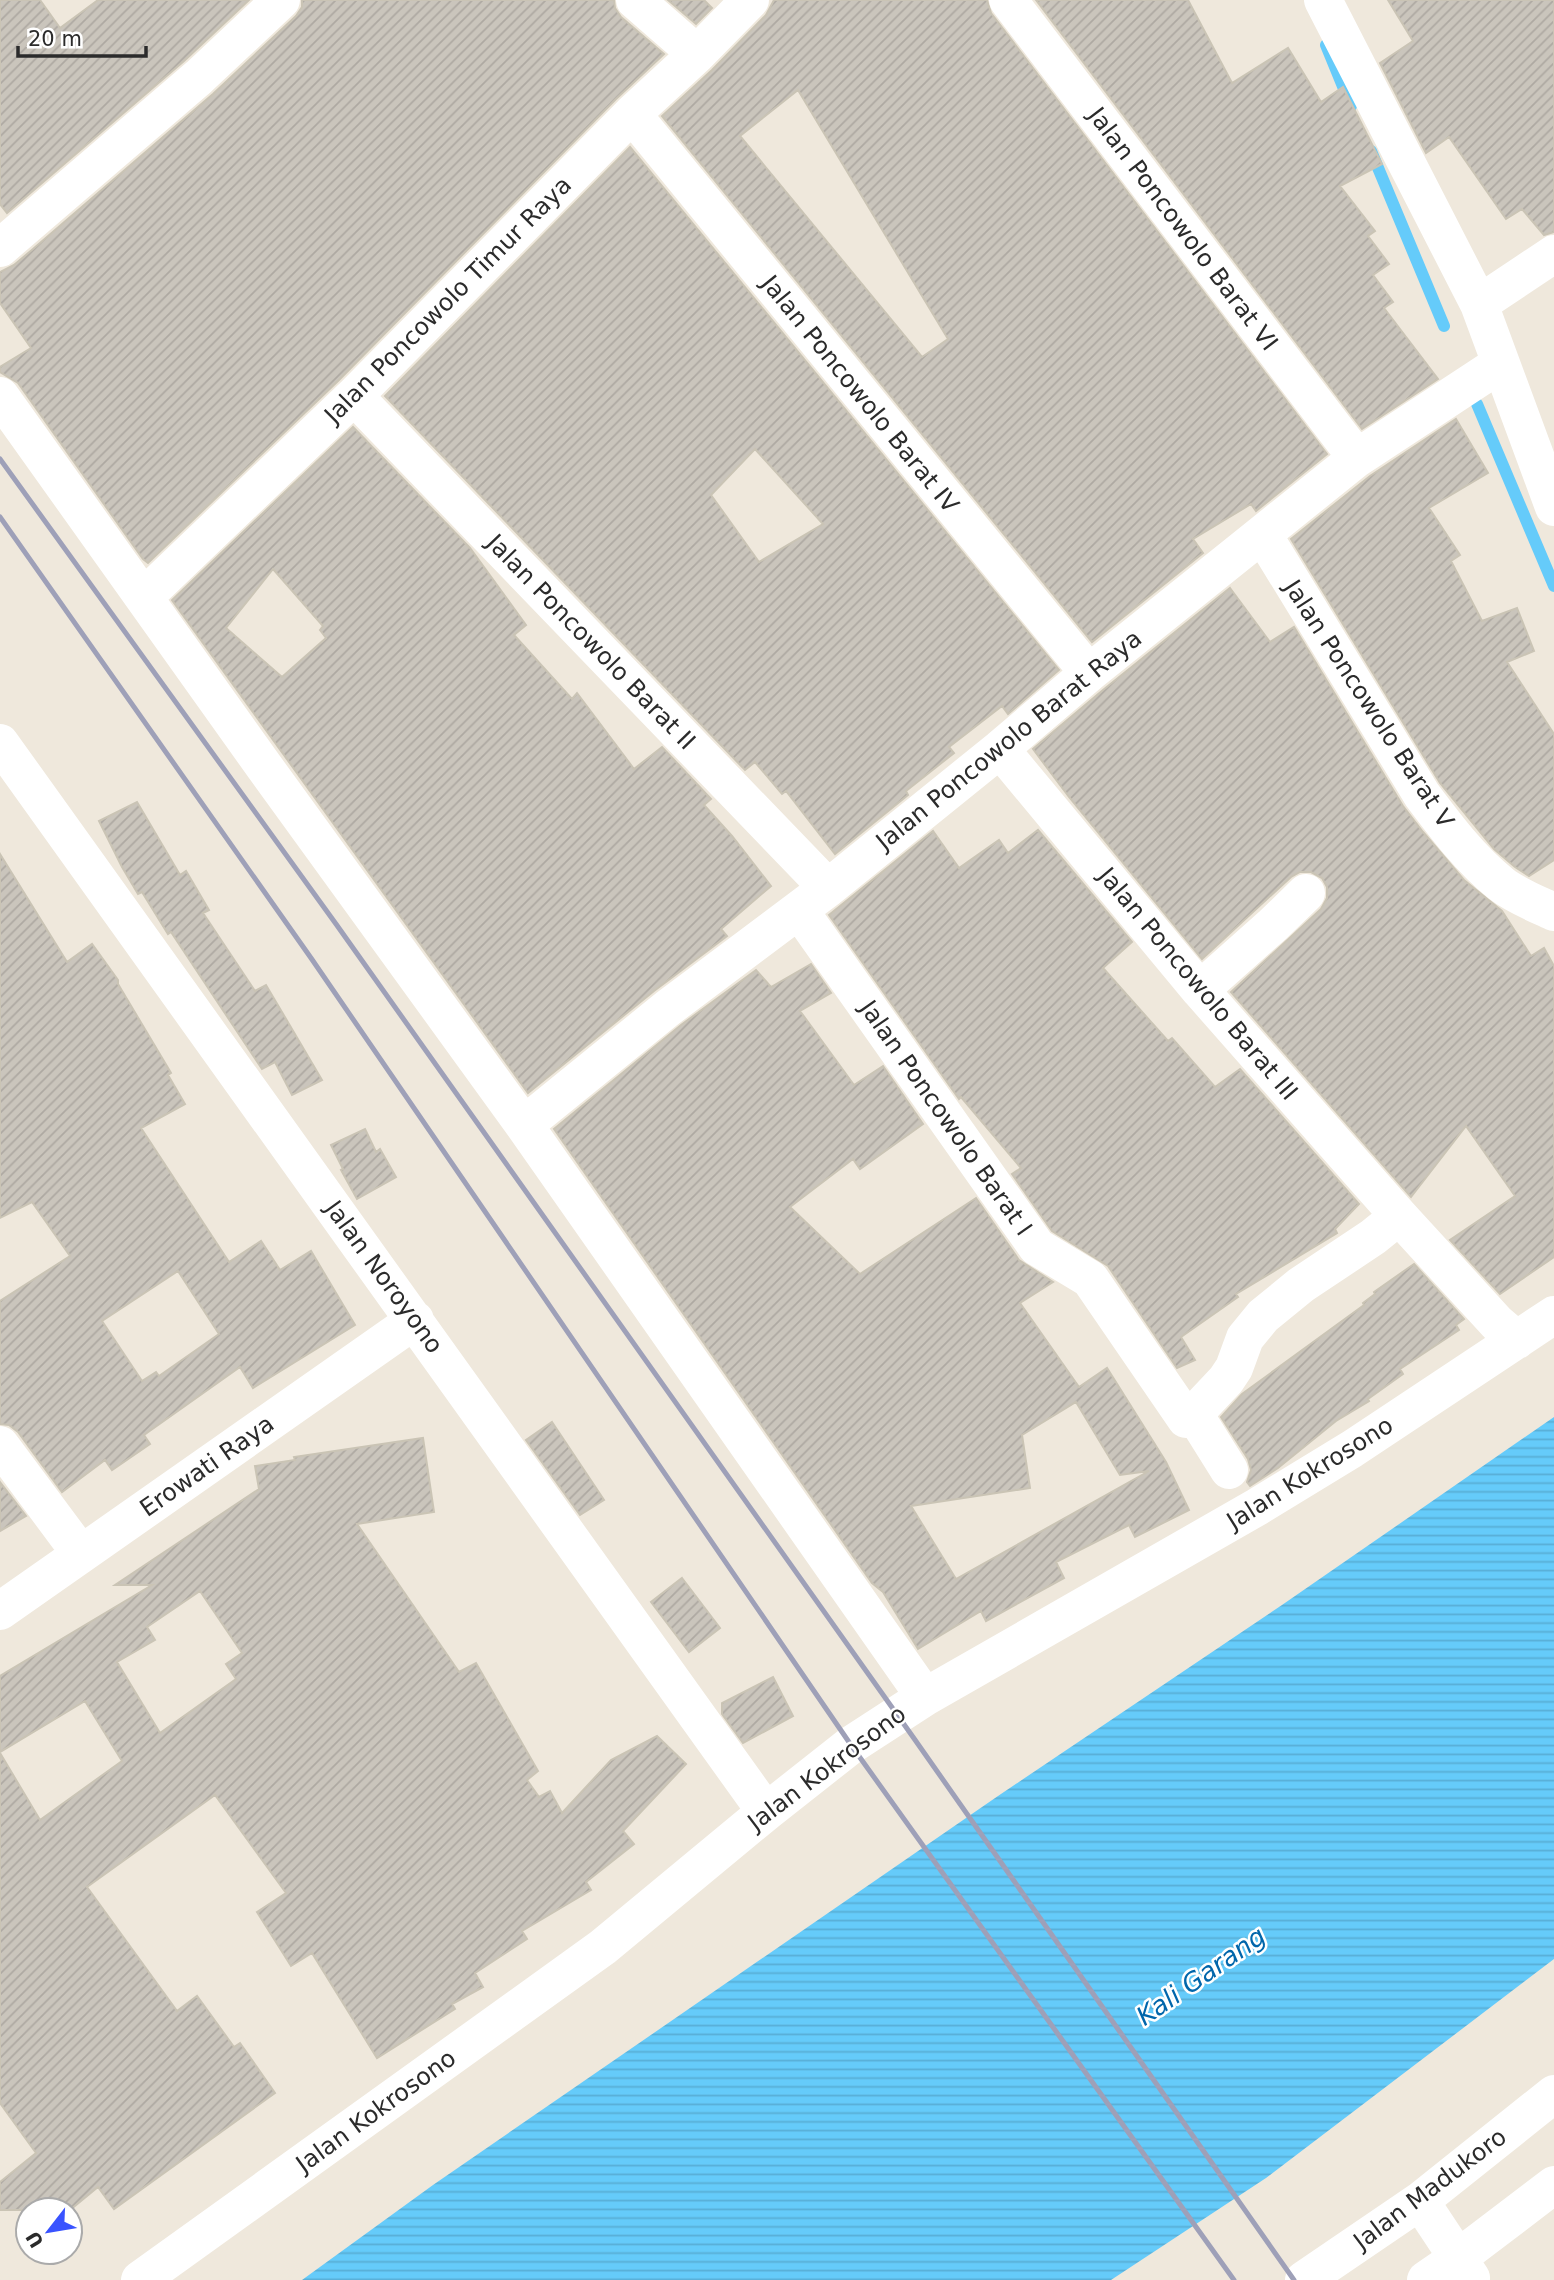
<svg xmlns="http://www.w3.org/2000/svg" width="1554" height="2280" viewBox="0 0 1554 2280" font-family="'DejaVu Sans',sans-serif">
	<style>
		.water { fill: url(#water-rules) }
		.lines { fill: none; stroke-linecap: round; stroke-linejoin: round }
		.stream { stroke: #65cbfa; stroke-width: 12 }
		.building { fill: url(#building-hatch); stroke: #cac4b5; stroke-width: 2; fill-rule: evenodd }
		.minor { stroke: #fff; stroke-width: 38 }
		.rail { stroke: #9ea0b8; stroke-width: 5 }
		.labels { text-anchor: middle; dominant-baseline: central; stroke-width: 5; stroke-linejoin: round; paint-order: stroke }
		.street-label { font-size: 24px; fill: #2b2b2b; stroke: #fff }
		.water-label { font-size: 26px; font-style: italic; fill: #0066ab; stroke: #fff }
	</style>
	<defs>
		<pattern id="water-rules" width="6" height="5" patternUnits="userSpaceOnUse" patternTransform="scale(1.75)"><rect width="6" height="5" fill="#65cbfa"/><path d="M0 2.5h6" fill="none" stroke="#58aed6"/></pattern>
		<pattern id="building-hatch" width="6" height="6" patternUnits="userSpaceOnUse" patternTransform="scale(1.75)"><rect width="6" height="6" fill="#cac5bc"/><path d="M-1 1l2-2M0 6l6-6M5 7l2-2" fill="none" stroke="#aea9a2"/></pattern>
	</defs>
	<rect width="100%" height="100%" fill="#efe8dc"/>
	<!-- water -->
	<path class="water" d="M1554 1417V1959L1266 2178 1111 2280H302L433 2185 998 1796 1282 1605Z"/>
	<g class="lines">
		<!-- stream -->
		<path class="stream" d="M1326 45 1351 106
			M1371 151 1444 326
			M1477 404 1554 586"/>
	</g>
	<!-- building -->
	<path class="building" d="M0 0H40L60 28 98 0H249L184 61 7 213 0 204Z
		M302 0H614L615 8 621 17 664 54 616 99 339 380 148 563 143 559 18 383 0 372V367L31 348 0 303V272L14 265 33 249 213 94 296 16 302 7Z
		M668 0H704L712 8 696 24Z
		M774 0H987L991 13 1327 454 1256 511 1251 504 1193 539 1203 553 1092 642 662 116 712 70 766 15ZM798 90 948 339 922 357 740 136Z
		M1036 0H1188L1232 83 1288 48 1321 102 1343 87 1382 164 1340 186 1375 231 1368 236 1389 264 1373 275 1393 302 1384 308 1438 379 1362 429Z
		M1388 0H1554V232L1544 235 1522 209 1506 219 1449 137 1426 153 1380 63 1413 41Z
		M630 147 1059 670 1008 714 1002 706 949 747 954 753 906 791 908 795 835 854 786 791 782 794 755 762 745 770 385 396ZM755 449 823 524 759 562 711 495Z
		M1456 419 1488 473 1429 508 1460 555 1451 561 1482 621 1517 608 1534 651 1507 662 1554 734V860L1529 876 1515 867 1494 849 1440 783 1291 539 1370 476Z
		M353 427 470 548 526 625 514 635 572 699 577 693 634 769 662 747 711 799 704 805 732 836 771 886 721 929 727 936 654 991 528 1093 172 600ZM273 569 323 626 320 630 326 638 282 677 226 628Z
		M1230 588 1270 642 1294 627 1403 806 1423 832 1464 880 1502 911 1531 956 1544 948 1554 966V1257L1500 1294 1450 1240 1515 1196 1466 1126 1411 1197 1231 992 1321 909 1327 898V887L1322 878 1311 872H1300L1291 877 1202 959 1069 797 1033 749 1103 690Z
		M137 802 180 875 186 871 209 910 203 913 255 991 266 985 322 1080 292 1095 275 1062 262 1069 171 932 168 934 142 892 138 894 122 867 99 821Z
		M1038 830 1132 942 1103 968 1168 1041 1172 1038 1215 1087 1240 1069 1359 1204 1335 1229 1337 1233 1236 1294 1238 1297 1181 1337 1195 1360 1177 1368 1108 1266 1052 1231 1012 1174 1021 1168 961 1097 959 1099 829 915 933 831 959 868 999 840 1008 853Z
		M0 854 67 962 92 944 118 980V984L171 1073 168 1075 185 1104 141 1128 229 1262 261 1241 280 1270 311 1251 355 1325 253 1388 240 1367 144 1435 150 1444 112 1470 105 1460 62 1492 18 1432 9 1425 0 1424V1301L70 1256 32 1202 0 1218ZM178 1271 219 1334 159 1376 156 1372 142 1381 102 1321Z
		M811 964 831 993 800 1011 854 1085 883 1066 923 1124 860 1169 853 1159 790 1207 860 1274 976 1198 1019 1260 1053 1282 1020 1303 1079 1387 1107 1368 1166 1462 1189 1510 1135 1537 1129 1525 1056 1562 1064 1578 986 1621 981 1611 918 1649 883 1592 872 1583 554 1129 681 1025 756 970 771 987ZM1076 1402 1120 1475 1149 1471 956 1579 911 1506 1030 1488 1022 1435Z
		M365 1129 376 1152 380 1149 396 1177 357 1199 341 1170 343 1169 331 1145Z
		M1414 1264 1464 1319 1456 1325 1459 1330 1400 1369 1403 1374 1368 1399 1369 1401 1336 1421 1278 1468 1250 1486 1247 1482 1251 1470 1248 1459 1221 1417 1242 1394 1364 1305 1363 1303 1375 1294 1374 1292Z
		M552 1422 604 1500 580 1515 526 1440Z
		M423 1438 434 1512 357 1524 459 1672 476 1663 538 1771 527 1780 539 1797 550 1791 562 1813 611 1760 657 1736 686 1764 623 1831 634 1844 586 1882 591 1890 522 1931 527 1939 475 1973 483 1987 452 2004 455 2009 377 2058 312 1953 291 1966 257 1912 286 1893 215 1795 87 1887 177 2011 197 1996 234 2047 240 2043 275 2093 114 2209 98 2187 70 2210H0V2182L36 2153 0 2103V1753L40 1820 122 1761 85 1701 0 1752V1676L152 1585H115L259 1489 255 1466 295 1460 294 1457ZM200 1591 242 1653 226 1664 236 1679 160 1733 117 1662 155 1640 147 1627Z
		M0 1482 26 1516 0 1531Z
		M682 1578 720 1628 689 1652 651 1602Z
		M773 1677 793 1716 743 1743 722 1714V1703Z"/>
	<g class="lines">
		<!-- minor -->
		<path class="minor" d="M635 0 697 54
			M1008 0 1357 458
			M1323 0 1479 304 1554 507
			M632 114 1089 673
			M0 248 199 77 281 0
			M1479 304 1554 254
			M0 396 263 765 524 1125 925 1697
			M354 396 828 888
			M1263 535 1422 795C1446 827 1470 859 1501 884 1516 896 1537 904 1554 912
			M144 597 354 396 632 114 697 54 750 0
			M0 743 766 1812
			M1000 749 1200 990 1399 1216 1497 1323 1517 1340
			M799 910 1037 1247 1090 1279 1186 1419 1194 1414 1229 1470
			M1200 990 1273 925 1306 893
			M524 1125 668 1008 828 888 1000 749 1089 673 1357 458 1500 364
			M1194 1414 1226 1380 1234 1368 1245 1338 1263 1316 1301 1285 1373 1237 1399 1216
			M0 1445 81 1554
			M0 1611 415 1320
			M1420 2201 1471 2278
			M140 2280 603 1947 766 1812 851 1745 925 1697 1257 1507 1352 1449 1554 1315
			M1304 2280 1420 2201 1554 2094
			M1426 2280 1458 2258 1554 2185"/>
		<!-- rail -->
		<path class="rail" d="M0 459 336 924 913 1737 1294 2280
			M0 517 311 958 851 1745 1234 2280"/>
	</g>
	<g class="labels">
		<!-- street labels -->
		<g class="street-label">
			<text transform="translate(1183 229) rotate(53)">Jalan Poncowolo Barat VI</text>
			<text transform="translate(448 300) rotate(-45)">Jalan Poncowolo Timur Raya</text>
			<text transform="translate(860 394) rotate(51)">Jalan Poncowolo Barat IV</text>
			<text transform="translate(591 642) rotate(46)">Jalan Poncowolo Barat II</text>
			<text transform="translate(1369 704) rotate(57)">Jalan Poncowolo Barat V</text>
			<text transform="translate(1009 740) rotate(-39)">Jalan Poncowolo Barat Raya</text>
			<text transform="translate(1198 984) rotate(50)">Jalan Poncowolo Barat III</text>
			<text transform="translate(946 1118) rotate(55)">Jalan Poncowolo Barat I</text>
			<text transform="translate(384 1277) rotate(54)">Jalan Noroyono</text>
			<text transform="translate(207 1466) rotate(-35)">Erowati Raya</text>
			<text transform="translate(1310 1473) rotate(-32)">Jalan Kokrosono</text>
			<text transform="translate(827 1768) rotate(-37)">Jalan Kokrosono</text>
			<text transform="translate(376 2111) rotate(-36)">Jalan Kokrosono</text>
			<text transform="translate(1430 2189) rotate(-37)">Jalan Madukoro</text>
		</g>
		<!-- water labels -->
		<g class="water-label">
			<text transform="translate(1201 1976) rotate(-35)">Kali Garang</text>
		</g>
	</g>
	<!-- north arrow -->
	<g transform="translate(49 2231) rotate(239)"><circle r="33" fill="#ffffff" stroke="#aaaaaa" stroke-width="2"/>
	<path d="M0-5L12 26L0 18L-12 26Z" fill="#3953ff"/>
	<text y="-10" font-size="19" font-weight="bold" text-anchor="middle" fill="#2b2b2b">U</text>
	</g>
	<!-- scale -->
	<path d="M18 46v10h128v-10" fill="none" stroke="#2b2b2b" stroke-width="3.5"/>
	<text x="28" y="46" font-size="21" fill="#2b2b2b" stroke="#ffffff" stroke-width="5" paint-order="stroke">20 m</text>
</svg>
